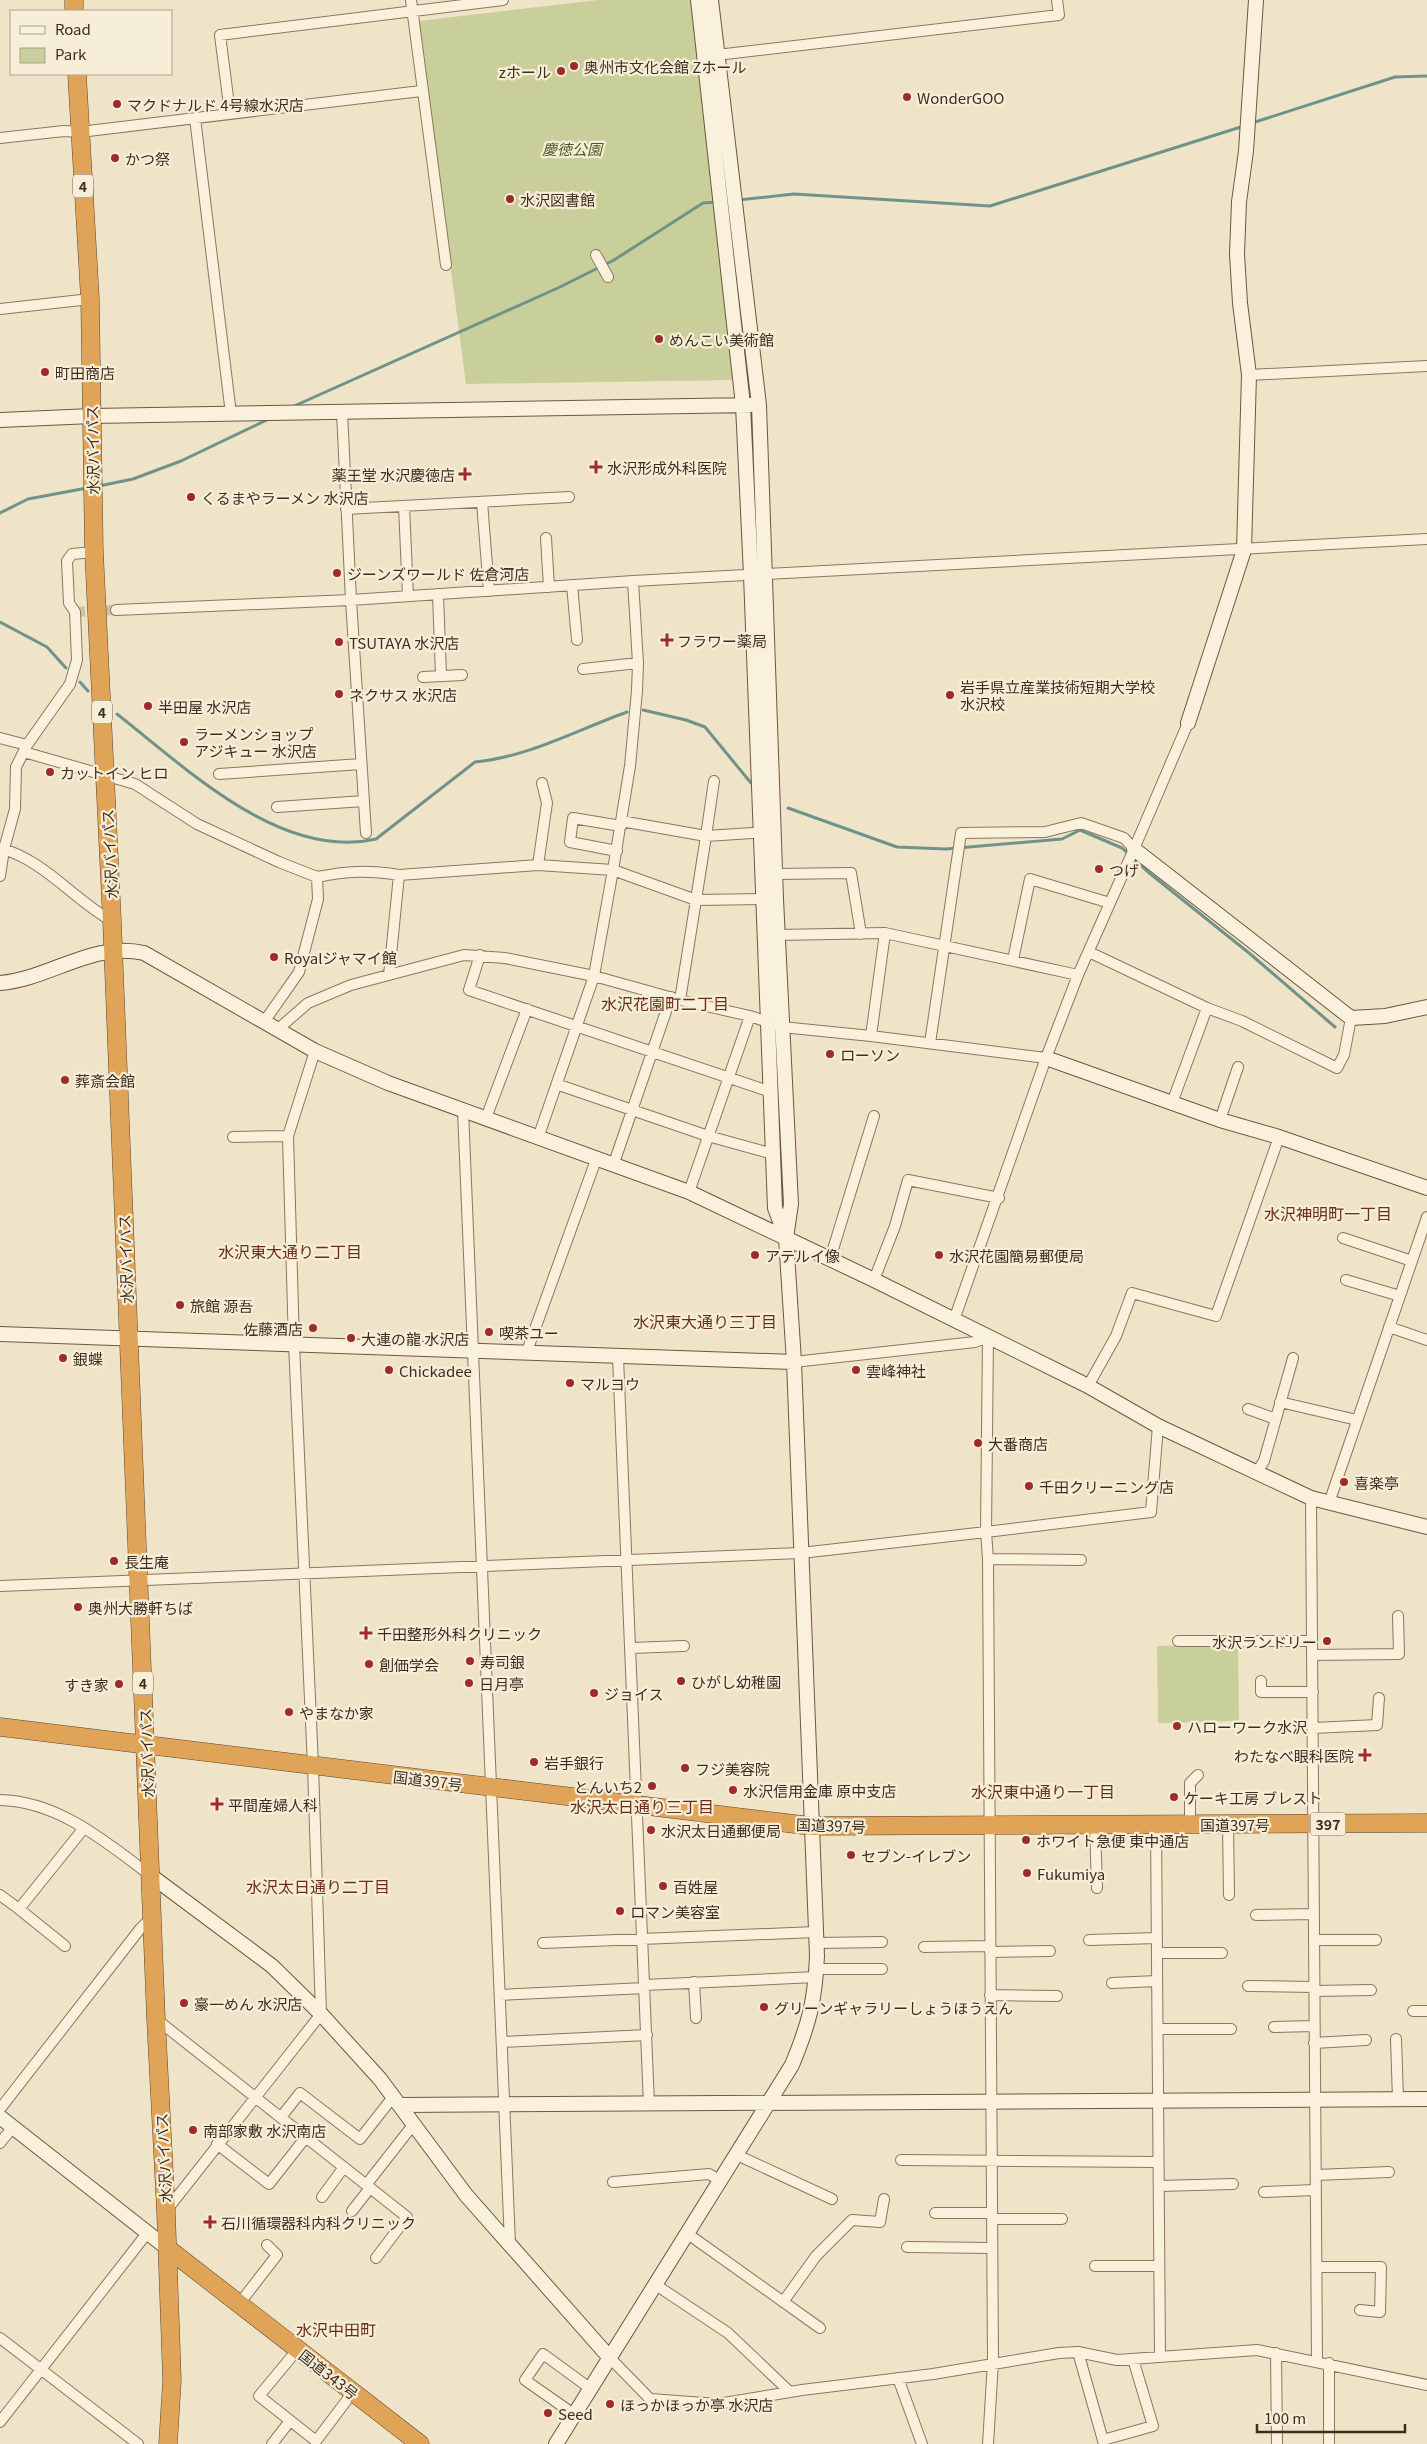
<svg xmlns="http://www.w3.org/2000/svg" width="1427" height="2444" viewBox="0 0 1427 2444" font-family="Georgia,'Noto Sans JP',serif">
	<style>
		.green { fill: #c9cf9b }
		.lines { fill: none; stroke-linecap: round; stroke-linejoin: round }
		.stream { stroke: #6f938a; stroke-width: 3 }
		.street-tunnel { stroke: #ccc0a6; stroke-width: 10; stroke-dasharray: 10 5; stroke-linecap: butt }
		.street-casing { stroke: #8d765c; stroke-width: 12 }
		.secondary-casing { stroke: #6f573f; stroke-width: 16 }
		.highway-casing { stroke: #5b4430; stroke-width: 19 }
		.street { stroke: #faf1dc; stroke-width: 10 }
		.secondary { stroke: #faf1dc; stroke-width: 14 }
		.highway { stroke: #e0a458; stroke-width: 18 }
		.poi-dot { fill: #9e2a2b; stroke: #f7eed8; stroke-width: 2 }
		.labels { text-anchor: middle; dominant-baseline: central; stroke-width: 4.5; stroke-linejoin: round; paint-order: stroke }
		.shield { fill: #f7eed8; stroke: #756857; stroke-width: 1 }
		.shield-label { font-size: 14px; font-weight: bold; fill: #3d2e20 }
		.poi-label { font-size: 15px; fill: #3d2e20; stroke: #f7eed8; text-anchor: start }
		.park-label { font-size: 15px; font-style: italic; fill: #4d5a26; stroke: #f7eed8 }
		.street-label { font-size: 15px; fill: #3d2e20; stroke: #f7eed8 }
		.neighbourhood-label { font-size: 16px; fill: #6b2e1e; stroke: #f7eed8 }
	</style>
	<rect width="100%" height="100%" fill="#f0e4c8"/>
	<!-- green -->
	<path class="green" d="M598 0H691L736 380 466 384 418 21Z
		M1238 1644 1239 1721 1158 1723 1157 1646Z"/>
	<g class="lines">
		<!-- stream -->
		<path class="stream" d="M1252 123 1395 77 1427 76
			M738 200 794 194 990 206 1244 126
			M292 407 560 287 614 260 703 203 717 202
			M99 486 133 479 181 461 269 419
			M0 513 28 499 87 488
			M0 622 47 647 66 668
			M80 682 88 691
			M643 710 686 720 705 727 751 783
			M117 714C186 768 281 861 376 839L475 762C528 757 577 730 627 712
			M788 808 897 847 946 849 1062 839 1080 830 1122 848 1148 872 1249 953 1335 1027"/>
		<!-- street-tunnel -->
		<path class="street-tunnel" d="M75 612 116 610"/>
		<!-- street casing -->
		<g class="street-casing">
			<path id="street" d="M411 0 446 265
				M717 55 1059 15 1057 0
				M230 113 220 35 503 0
				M195 118 231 414
				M0 138 64 131 80 132 421 91
				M596 255 608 277
				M0 309 90 299
				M1249 375 1427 366
				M342 412 351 600 366 833
				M482 502 489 591
				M404 506 408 596
				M346 509 569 497
				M546 538 549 587
				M572 585 577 640
				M438 594 441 676
				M116 610 351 600 633 581 1427 539
				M583 669 638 663
				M423 677 462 675
				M0 738 27 745
				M24 752 135 784 197 824 279 862 317 877 318 899 299 972 264 1022
				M219 774 361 764
				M714 781 706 836 768 832
				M277 807 364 801
				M0 848C44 860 73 899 112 921
				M617 851 570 842 573 818 621 826
				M538 865 547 803 542 783
				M775 874 851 873 861 934
				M399 875 538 865 613 870 696 900 706 836 621 821
				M0 876 4 849 15 809 16 767 27 745 70 684 77 660 75 612 69 603 67 561 72 554 94 552
				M317 877C347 871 368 870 399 875L389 975
				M778 935 885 933 1078 975
				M1089 952 1207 1008 1242 1021 1337 1068 1344 1055 1351 1018
				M480 955 469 990 771 1092
				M1013 960 1030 879 1110 903
				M680 1000 696 900 768 899
				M277 1030 308 1003 351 985 464 955 505 958 594 976 680 1000 750 1016 782 1027 871 1036 1046 1058
				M871 1036 885 933
				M930 1043 961 833 1045 832 1081 823 1124 838 1134 849 1188 723
				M559 1085 708 1136 773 1154
				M1172 1103 1207 1008
				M463 1110 510 2244
				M486 1118 527 1009
				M1220 1120 1238 1067
				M233 1137 288 1136
				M538 1138 594 976 613 870 630 766 637 691 638 663 633 581
				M614 1163 671 997
				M689 1192 750 1016
				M1343 1238 1412 1261
				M830 1259 874 1116
				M874 1280 895 1226 908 1180 999 1198
				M1346 1280 1400 1296
				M954 1320 1046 1058 1078 975 1134 849
				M1389 1327 1427 1340
				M526 1354 597 1157
				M618 1357 649 2105
				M794 1362 975 1342 988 1337 986 1532 1151 1512 1158 1426
				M1088 1386 1116 1336 1132 1293 1216 1316 1279 1137
				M1280 1402 1357 1420
				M1248 1409 1276 1419
				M1257 1472 1264 1461 1293 1358
				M1311 1498 1317 2361
				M1329 1503 1427 1217
				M988 1559 1081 1560
				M0 1586 801 1553 986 1532 988 1559 993 2362 988 2444
				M1178 1641H1312
				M631 1648 684 1646
				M1312 1655 1399 1654 1398 1616
				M1261 1681V1692H1313
				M1313 1728 1377 1725 1379 1698
				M0 1800C58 1801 106 1842 150 1875
				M1228 1824 1229 1895
				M1095 1825 1097 1888
				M1156 1825 1160 2357
				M1190 1825V1783L1198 1775
				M0 1895 19 1909 84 1828
				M19 1909 65 1946
				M1256 1915 1314 1914
				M1089 1940 1157 1938
				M1314 1940H1376
				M543 1943 816 1932
				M817 1943 882 1942
				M924 1947 990 1946
				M990 1952 1050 1951
				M1157 1953H1222
				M817 1969H882
				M694 1982 696 2018
				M1112 1983 1157 1981
				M645 1985 816 1977
				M1248 1986 1314 1987
				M1314 1991 1371 1990
				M500 1995 645 1988
				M990 1995 1057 1996
				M1413 2011H1427
				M156 2019 407 2217 376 2258
				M1274 2027 1314 2026
				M1158 2029H1231
				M1396 2039 1398 2099
				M502 2042 647 2035
				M1314 2043 1366 2040
				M0 2109 140 1929 152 1917
				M281 2117 300 2093 360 2139 393 2097
				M0 2143 13 2127
				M217 2144 269 2184 306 2137
				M737 2155 832 2199
				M901 2160 1158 2162
				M1316 2175 1389 2172
				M613 2182 709 2174 721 2181
				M366 2185 413 2125
				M1159 2186 1233 2184
				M1264 2192 1316 2190
				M322 2197 344 2167
				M166 2211 321 2014 313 1766 294 1344 288 1136 315 1051
				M352 2211 370 2188
				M935 2213H992
				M992 2219H1062
				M688 2234 820 2328
				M907 2247 992 2248
				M1095 2266H1159
				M1317 2267H1381L1380 2312 1360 2310
				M656 2285 728 2333 790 2392
				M783 2302 816 2256 852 2220 880 2222 884 2199
				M239 2304 277 2255 267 2245
				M0 2338 138 2444
				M298 2349 259 2396 316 2441 353 2392
				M1078 2352 1104 2444
				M1276 2353 1277 2444
				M610 2358 650 2399 718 2404 802 2390 933 2374 1059 2353 1078 2352 1117 2360 1257 2350 1427 2385
				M1329 2363V2444
				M898 2378 922 2444
				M575 2415 525 2380 543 2354 591 2389
				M0 2422 148 2232
				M1103 2440 1153 2426 1133 2359
				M272 2444 290 2421"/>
		</g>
		<!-- secondary casing -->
		<g class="secondary-casing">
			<path id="secondary" d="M698 0 743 405 751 575 775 1208 785 1235
				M0 420 92 416 751 405
				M1188 723 1244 550 1249 375 1240 303 1237 254 1239 202 1246 151 1256 0
				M1134 849 1351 1018 1385 1016 1427 1007
				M0 983C50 979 92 941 144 953L315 1051 388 1083 689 1192 874 1280 1088 1386 1158 1426 1311 1498 1427 1527
				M1046 1058 1220 1120 1279 1137 1427 1188
				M0 1334 794 1362
				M150 1875 272 1966 321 2014 380 2079 466 2195 610 2358
				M399 2105 1427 2099
				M0 2117 167 2248
				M556 2444 792 2065C809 2024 815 2001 817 1956L794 1362 786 1238 791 1204 776 899 759 405 711 0"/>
		</g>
		<!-- highway casing -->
		<g class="highway-casing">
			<path id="highway" d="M74 0V11
				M77 74 90 299 94 552 112 921 156 2019 166 2212 172 2380 168 2444
				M0 1727 811 1826 1427 1823
				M167 2248 420 2444"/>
		</g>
		<!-- street -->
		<use href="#street" class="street"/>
		<!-- secondary -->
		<use href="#secondary" class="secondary"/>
		<!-- highway -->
		<use href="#highway" class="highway"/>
	</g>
	<!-- markers -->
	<g class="poi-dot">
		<circle cx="574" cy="66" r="5"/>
		<circle cx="561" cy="71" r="5"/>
		<circle cx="907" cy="97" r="5"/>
		<circle cx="117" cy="104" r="5"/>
		<circle cx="115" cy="158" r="5"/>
		<circle cx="510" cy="199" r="5"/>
		<circle cx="659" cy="339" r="5"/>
		<circle cx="45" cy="372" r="5"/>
		<path d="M593.5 459.5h5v5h5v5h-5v5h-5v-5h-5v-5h5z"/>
		<path d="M462.5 466.5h5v5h5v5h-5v5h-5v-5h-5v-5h5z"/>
		<circle cx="191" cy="497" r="5"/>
		<circle cx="337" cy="573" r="5"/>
		<path d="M664.5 632.5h5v5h5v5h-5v5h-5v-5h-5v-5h5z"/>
		<circle cx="339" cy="642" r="5"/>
		<circle cx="339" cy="694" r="5"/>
		<circle cx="950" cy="695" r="5"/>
		<circle cx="148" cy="706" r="5"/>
		<circle cx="184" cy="742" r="5"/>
		<circle cx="50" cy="772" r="5"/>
		<circle cx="1099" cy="869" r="5"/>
		<circle cx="274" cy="957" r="5"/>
		<circle cx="830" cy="1054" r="5"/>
		<circle cx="65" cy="1080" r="5"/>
		<circle cx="755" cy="1255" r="5"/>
		<circle cx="939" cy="1255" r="5"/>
		<circle cx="180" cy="1305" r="5"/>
		<circle cx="313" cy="1328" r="5"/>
		<circle cx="489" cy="1332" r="5"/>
		<circle cx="351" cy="1338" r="5"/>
		<circle cx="63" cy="1358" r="5"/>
		<circle cx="389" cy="1370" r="5"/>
		<circle cx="856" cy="1370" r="5"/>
		<circle cx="570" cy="1383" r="5"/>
		<circle cx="978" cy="1443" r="5"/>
		<circle cx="1344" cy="1482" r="5"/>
		<circle cx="1029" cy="1486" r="5"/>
		<circle cx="114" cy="1561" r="5"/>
		<circle cx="78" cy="1607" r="5"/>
		<path d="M363.5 1625.5h5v5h5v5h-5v5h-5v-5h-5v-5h5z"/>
		<circle cx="1327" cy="1641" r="5"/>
		<circle cx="470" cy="1661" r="5"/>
		<circle cx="369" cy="1664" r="5"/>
		<circle cx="681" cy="1681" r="5"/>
		<circle cx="469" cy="1683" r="5"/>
		<circle cx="119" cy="1684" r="5"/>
		<circle cx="594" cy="1693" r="5"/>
		<circle cx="289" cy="1712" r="5"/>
		<circle cx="1177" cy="1726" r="5"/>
		<path d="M1362.5 1747.5h5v5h5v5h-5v5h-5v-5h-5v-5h5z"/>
		<circle cx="534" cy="1762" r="5"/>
		<circle cx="685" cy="1768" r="5"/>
		<circle cx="652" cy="1786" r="5"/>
		<circle cx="733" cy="1790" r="5"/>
		<circle cx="1174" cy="1797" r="5"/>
		<path d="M214.5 1796.5h5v5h5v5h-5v5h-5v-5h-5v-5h5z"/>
		<circle cx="651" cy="1830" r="5"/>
		<circle cx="1026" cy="1840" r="5"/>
		<circle cx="851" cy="1855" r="5"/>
		<circle cx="1027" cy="1873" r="5"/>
		<circle cx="663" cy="1886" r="5"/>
		<circle cx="620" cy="1911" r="5"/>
		<circle cx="184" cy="2003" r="5"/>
		<circle cx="764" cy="2007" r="5"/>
		<circle cx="193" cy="2130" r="5"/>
		<path d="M207.5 2214.5h5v5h5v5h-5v5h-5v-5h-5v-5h5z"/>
		<circle cx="610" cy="2404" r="5"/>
		<circle cx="548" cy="2413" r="5"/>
	</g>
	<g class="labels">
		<!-- shield labels -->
		<g class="shield">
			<rect x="73" y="174.5" width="20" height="23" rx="4"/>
			<rect x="92" y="700.5" width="20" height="23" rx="4"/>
			<rect x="133" y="1671.5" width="20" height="23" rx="4"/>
			<rect x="1310.5" y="1812.5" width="35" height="23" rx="4"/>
		</g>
		<g class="shield-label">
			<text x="83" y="186">4</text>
			<text x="102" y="712">4</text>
			<text x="143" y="1683">4</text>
			<text x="1328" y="1824">397</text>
		</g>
		<!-- poi labels -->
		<g class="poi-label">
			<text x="584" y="66">奥州市文化会館 Zホール</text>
			<text x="551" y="71" text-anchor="end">zホール</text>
			<text x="917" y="97">WonderGOO</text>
			<text x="127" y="104">マクドナルド 4号線水沢店</text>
			<text x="125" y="158">かつ祭</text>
			<text x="520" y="199">水沢図書館</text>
			<text x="669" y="339">めんこい美術館</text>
			<text x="55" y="372">町田商店</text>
			<text x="607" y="467">水沢形成外科医院</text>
			<text x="455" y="474" text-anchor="end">薬王堂 水沢慶徳店</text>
			<text x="201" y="497">くるまやラーメン 水沢店</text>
			<text x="347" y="573">ジーンズワールド 佐倉河店</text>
			<text x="677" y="640">フラワー薬局</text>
			<text x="349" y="642">TSUTAYA 水沢店</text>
			<text x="960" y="686">岩手県立産業技術短期大学校<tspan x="960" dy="17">水沢校</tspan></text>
			<text x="349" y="694">ネクサス 水沢店</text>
			<text x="158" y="706">半田屋 水沢店</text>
			<text x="194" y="733">ラーメンショップ<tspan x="194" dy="17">アジキュー 水沢店</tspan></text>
			<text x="60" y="772">カットイン ヒロ</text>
			<text x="1109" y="869">つげ</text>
			<text x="284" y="957">Royalジャマイ館</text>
			<text x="840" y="1054">ローソン</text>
			<text x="75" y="1080">葬斎会館</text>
			<text x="765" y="1255">アテルイ像</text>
			<text x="949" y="1255">水沢花園簡易郵便局</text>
			<text x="190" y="1305">旅館 源吾</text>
			<text x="303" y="1328" text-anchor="end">佐藤酒店</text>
			<text x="499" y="1332">喫茶ユー</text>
			<text x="361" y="1338">大連の龍 水沢店</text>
			<text x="73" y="1358">銀蝶</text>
			<text x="399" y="1370">Chickadee</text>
			<text x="866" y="1370">雲峰神社</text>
			<text x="580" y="1383">マルヨウ</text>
			<text x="988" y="1443">大番商店</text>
			<text x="1354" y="1482">喜楽亭</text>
			<text x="1039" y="1486">千田クリーニング店</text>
			<text x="124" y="1561">長生庵</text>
			<text x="88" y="1607">奥州大勝軒ちば</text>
			<text x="377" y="1633">千田整形外科クリニック</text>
			<text x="1317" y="1641" text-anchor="end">水沢ランドリー</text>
			<text x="480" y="1661">寿司銀</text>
			<text x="379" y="1664">創価学会</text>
			<text x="691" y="1681">ひがし幼稚園</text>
			<text x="479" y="1683">日月亭</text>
			<text x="109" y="1684" text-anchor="end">すき家</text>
			<text x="604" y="1693">ジョイス</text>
			<text x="299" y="1712">やまなか家</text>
			<text x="1187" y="1726">ハローワーク水沢</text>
			<text x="1354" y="1755" text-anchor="end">わたなべ眼科医院</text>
			<text x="544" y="1762">岩手銀行</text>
			<text x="695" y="1768">フジ美容院</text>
			<text x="642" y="1786" text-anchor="end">とんいち2</text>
			<text x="743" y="1790">水沢信用金庫 原中支店</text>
			<text x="1184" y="1797">ケーキ工房 ブレスト</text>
			<text x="228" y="1804">平間産婦人科</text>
			<text x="661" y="1830">水沢太日通郵便局</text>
			<text x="1036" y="1840">ホワイト急便 東中通店</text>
			<text x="861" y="1855">セブン-イレブン</text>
			<text x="1037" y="1873">Fukumiya</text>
			<text x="673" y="1886">百姓屋</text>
			<text x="630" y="1911">ロマン美容室</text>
			<text x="194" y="2003">豪一めん 水沢店</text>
			<text x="774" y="2007">グリーンギャラリーしょうほうえん</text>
			<text x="203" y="2130">南部家敷 水沢南店</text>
			<text x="221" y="2222">石川循環器科内科クリニック</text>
			<text x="620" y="2404">ほっかほっか亭 水沢店</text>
			<text x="558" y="2413">Seed</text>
		</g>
		<!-- park labels -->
		<g class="park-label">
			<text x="572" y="148">慶徳公園</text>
		</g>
		<!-- street labels -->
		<g class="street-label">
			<text transform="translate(92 450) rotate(-91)">水沢バイパス</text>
			<text transform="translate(109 854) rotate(-93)">水沢バイパス</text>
			<text transform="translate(125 1259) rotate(-92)">水沢バイパス</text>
			<text transform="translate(146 1753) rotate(-92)">水沢バイパス</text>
			<text transform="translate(428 1780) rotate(7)">国道397号</text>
			<text x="1235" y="1824">国道397号</text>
			<text transform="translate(831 1825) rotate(2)">国道397号</text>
			<text transform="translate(163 2158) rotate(-93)">水沢バイパス</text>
			<text transform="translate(329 2374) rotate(38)">国道343号</text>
		</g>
		<!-- neighbourhood labels -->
		<g class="neighbourhood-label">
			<text x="665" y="1003">水沢花園町二丁目</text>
			<text x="1328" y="1213">水沢神明町一丁目</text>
			<text x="290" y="1251">水沢東大通り二丁目</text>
			<text x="705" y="1321">水沢東大通り三丁目</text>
			<text x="1043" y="1791">水沢東中通り一丁目</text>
			<text x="642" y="1806">水沢太日通り三丁目</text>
			<text x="318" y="1886">水沢太日通り二丁目</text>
			<text x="336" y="2329">水沢中田町</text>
		</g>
	</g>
	<!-- legend -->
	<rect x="10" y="10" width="162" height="65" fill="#f7eed8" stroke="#ada18e"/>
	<rect x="20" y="26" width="25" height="8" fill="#faf1dc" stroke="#ada18e"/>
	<text x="55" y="35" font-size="15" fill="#3d2e20">Road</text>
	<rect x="20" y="48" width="25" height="15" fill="#c9cf9b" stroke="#ada18e"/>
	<text x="55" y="60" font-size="15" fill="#3d2e20">Park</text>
	<!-- scale -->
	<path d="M1257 2424v8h148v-8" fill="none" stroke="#3d2e20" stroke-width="2.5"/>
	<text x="1264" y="2424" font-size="15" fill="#3d2e20" stroke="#f7eed8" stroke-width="4" paint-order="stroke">100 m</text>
</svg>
